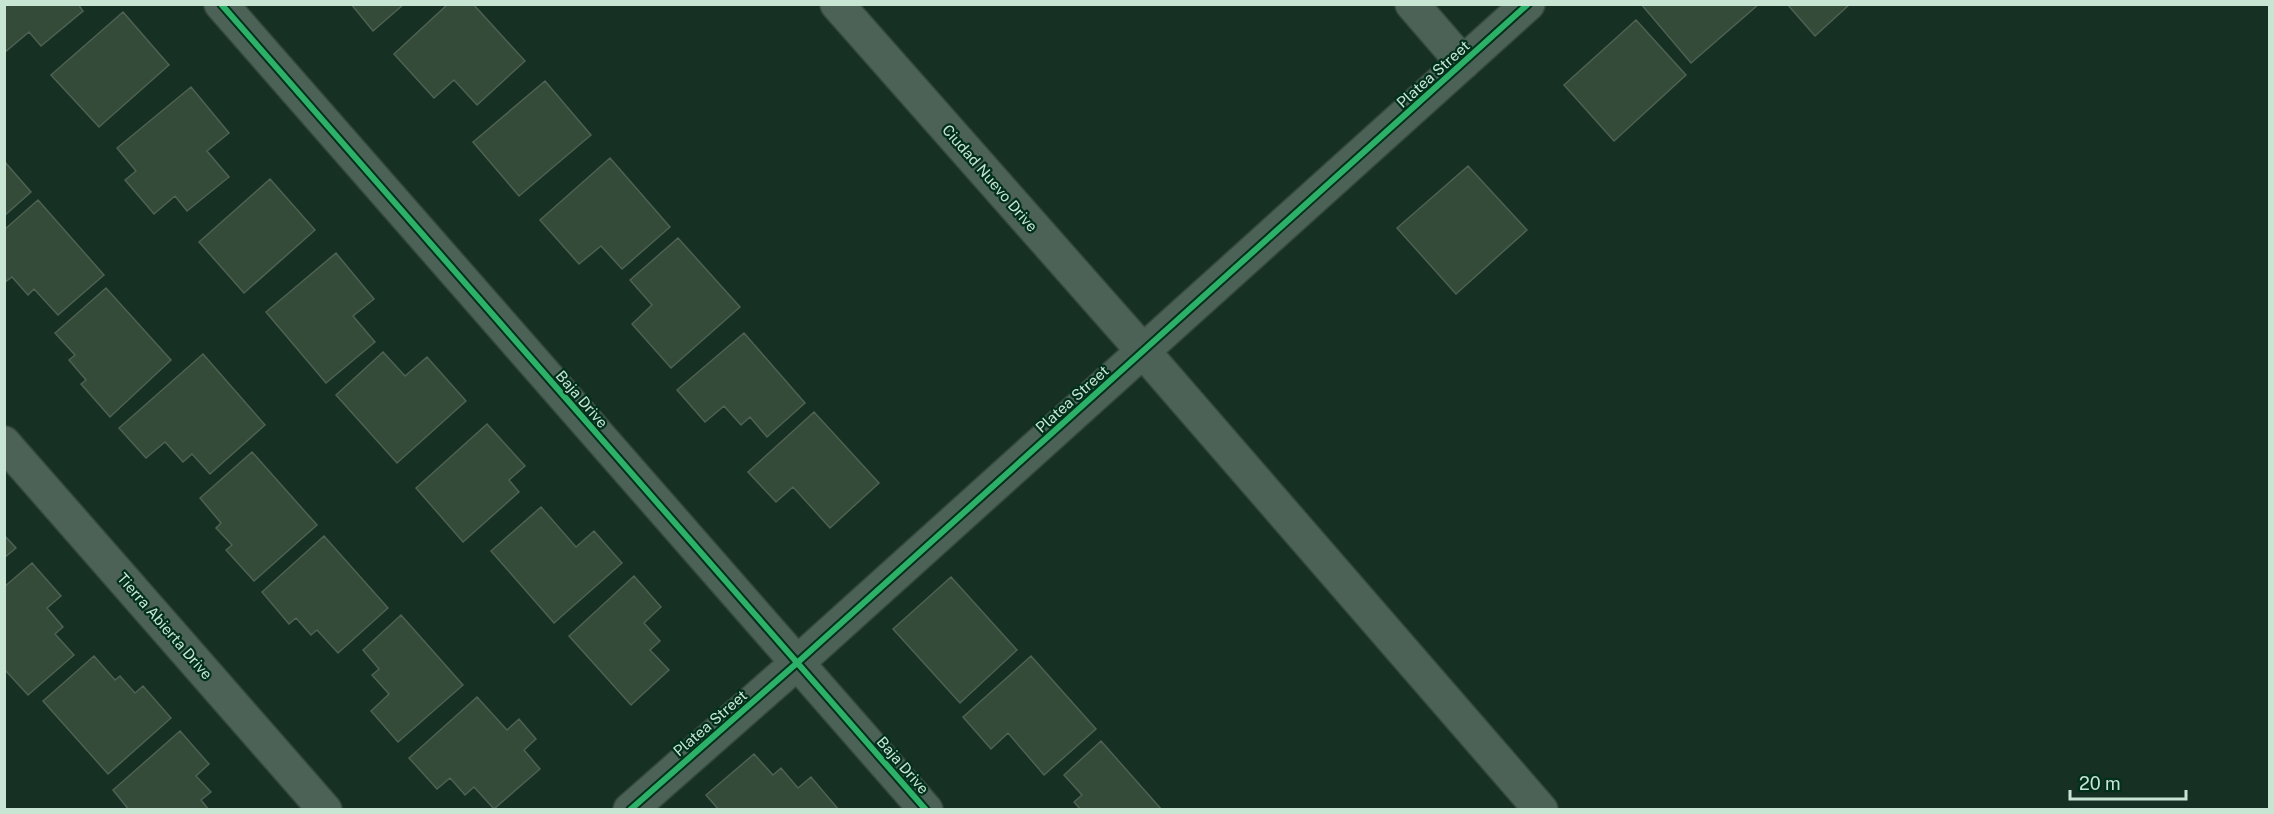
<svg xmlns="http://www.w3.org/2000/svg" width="2274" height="814" viewBox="0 0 2274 814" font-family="'Public Sans',sans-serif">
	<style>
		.building { fill: #354b39; stroke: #4e6152; stroke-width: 1.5 }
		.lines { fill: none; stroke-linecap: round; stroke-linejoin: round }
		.minor-casing { stroke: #35483e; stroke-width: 36 }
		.minor { stroke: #4d6257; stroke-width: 33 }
		.cycleway-casing { stroke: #00301b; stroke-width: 10 }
		.cycleway { stroke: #2db169; stroke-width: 6 }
		.labels { text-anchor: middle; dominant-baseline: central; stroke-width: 4.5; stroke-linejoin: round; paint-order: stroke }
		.street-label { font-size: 15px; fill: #c8e5d3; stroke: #00301b }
	</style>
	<rect width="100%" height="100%" fill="#163023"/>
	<!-- building -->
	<path class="building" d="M4 4H78L83 11 41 46 29 32 4 53Z
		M351 4H404L373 31Z
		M448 4H473L525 61 477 105 454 80 434 98 394 54Z
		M1641 4H1759L1691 63Z
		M1787 4H1850L1815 36Z
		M123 12 169 65 99 127 51 75Z
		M1636 20 1686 75 1614 141 1564 85Z
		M545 81 591 135 519 196 473 142Z
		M191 87 229 133 207 151 229 177 187 211 175 196 154 214 125 180 136 171 117 148Z
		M610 158 670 227 622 269 601 246 579 264 540 220Z
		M4 161 31 192 4 216Z
		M1468 166 1527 230 1456 294 1397 228Z
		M270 179 315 230 244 293 199 242Z
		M38 200 104 275 58 315 34 289 28 295 12 277 4 283V230Z
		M678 238 740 307 671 368 632 324 652 305 630 280Z
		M336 253 374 299 353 316 375 342 326 383 266 312Z
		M106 288 171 360 110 417 81 384 86 380 69 360 75 355 55 333Z
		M744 333 805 403 767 437 750 417 741 425 724 406 705 422 677 390Z
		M383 352 405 376 427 357 466 401 397 463 336 395Z
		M203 354 265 425 210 474 192 454 183 462 165 442 146 458 119 428Z
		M814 412 879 483 830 528 793 487 776 502 748 472Z
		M487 424 525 466 509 480 519 492 463 542 416 488Z
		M252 452 317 525 254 581 226 550 232 545 216 528 221 523 200 498Z
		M541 507 576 547 594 531 622 563 554 623 491 551Z
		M4 535 16 548 4 558Z
		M324 536 388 608 338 653 317 630 311 635 296 618 289 624 262 592Z
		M32 563 61 596 47 608 63 627 55 634 74 655 28 695 4 669V587Z
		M634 576 661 607 644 623 660 641 650 650 669 670 631 705 569 636Z
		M951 577 1017 650 960 703 893 629Z
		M401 615 463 685 398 742 371 711 389 694 372 675 379 669 363 650Z
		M94 656 115 680 120 676 135 693 143 686 171 718 108 774 43 701Z
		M1031 656 1096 729 1044 775 1008 733 991 749 963 717Z
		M477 697 507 730 519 719 536 739 524 750 540 769 494 809 474 787 465 795 450 778 437 789 409 758Z
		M180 731 209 764 196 776 211 792 201 800 209 810H129L113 790Z
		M1101 741 1162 810H1081L1074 802 1082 795 1064 775Z
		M754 754 773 775 781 768 798 788 811 777 839 810H719L706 795Z"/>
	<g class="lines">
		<!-- minor casing -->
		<g class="minor-casing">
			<path id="minor" d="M221 4 926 810
				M837 4 1143 351 1541 810
				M1412 4 1463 63
				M4 443 325 810
				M630 810 797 663 1528 4"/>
		</g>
		<!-- minor -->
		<use href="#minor" class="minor"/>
		<!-- cycleway casing -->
		<g class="cycleway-casing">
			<path id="cycleway" d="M221 4 926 810
				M630 810 797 663 1528 4"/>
		</g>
		<!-- cycleway -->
		<use href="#cycleway" class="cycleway"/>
	</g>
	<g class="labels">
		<!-- street labels -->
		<g class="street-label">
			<text transform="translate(1433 74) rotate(-42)">Platea Street</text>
			<text transform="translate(990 178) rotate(49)">Ciudad Nuevo Drive</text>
			<text transform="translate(582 399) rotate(49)">Baja Drive</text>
			<text transform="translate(1072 399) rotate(-42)">Platea Street</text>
			<text transform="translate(165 626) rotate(49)">Tierra Abierta Drive</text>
			<text transform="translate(710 723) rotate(-41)">Platea Street</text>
			<text transform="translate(903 765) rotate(49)">Baja Drive</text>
		</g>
	</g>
	<!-- border -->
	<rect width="2274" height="814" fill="none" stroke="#c8e5d3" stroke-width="12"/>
	<!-- scale -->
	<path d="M2070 790v9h116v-9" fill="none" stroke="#c8e5d3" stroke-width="3"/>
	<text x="2079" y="790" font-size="18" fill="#c8e5d3" stroke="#00301b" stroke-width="4.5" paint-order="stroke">20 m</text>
</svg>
